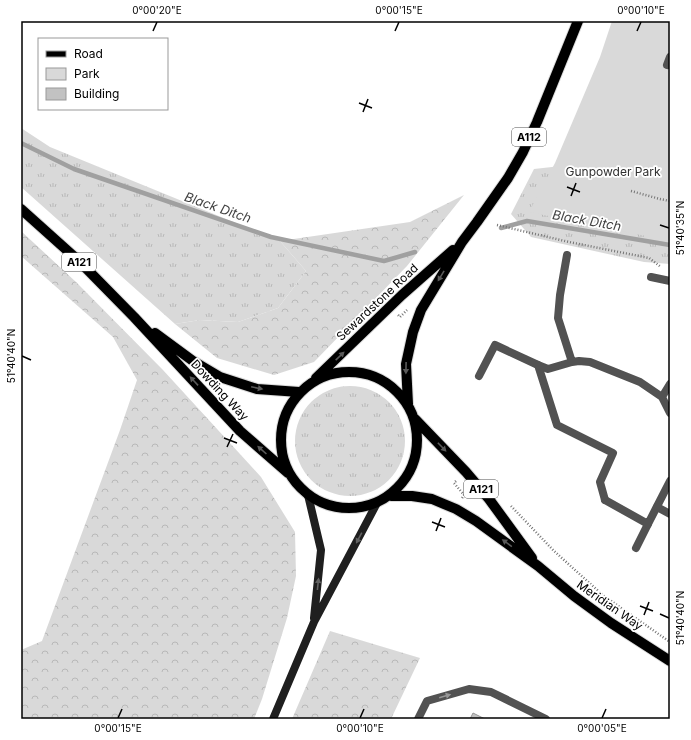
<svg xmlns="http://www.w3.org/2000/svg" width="691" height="740" viewBox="0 0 691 740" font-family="Inter,sans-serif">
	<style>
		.grass { fill: url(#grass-tufts) }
		.forest { fill: url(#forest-crowns) }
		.park { fill: #d9d9d9 }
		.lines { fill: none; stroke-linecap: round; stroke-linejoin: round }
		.stream { stroke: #a0a0a0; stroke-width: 4.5 }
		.building { fill: #c2c2c2; stroke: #969696 }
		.primary-casing { stroke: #dbdbdb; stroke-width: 12 }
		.path { stroke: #747474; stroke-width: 2.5; stroke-dasharray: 1 2; stroke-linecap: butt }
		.lane { stroke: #525252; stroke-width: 8 }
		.street { stroke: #525252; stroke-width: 8 }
		.secondary { stroke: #1f1f1f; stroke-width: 8 }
		.primary { stroke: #000; stroke-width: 10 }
		.oneway { fill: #595959 }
		.oneway2 { fill: #626262 }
		.oneway3 { fill: #979797 }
		.ticks { fill: none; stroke: #000; stroke-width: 1.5 }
		.labels { text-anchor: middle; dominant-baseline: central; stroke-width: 3.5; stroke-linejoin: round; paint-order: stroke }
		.shield { fill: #fff; stroke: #4c4c4c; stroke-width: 1 }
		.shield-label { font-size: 11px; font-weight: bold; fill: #000 }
		.park-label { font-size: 12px; fill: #303030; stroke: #fff }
		.street-label { font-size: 12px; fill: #000; stroke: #fff }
		.water-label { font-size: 13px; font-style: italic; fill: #414141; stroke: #fff }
		.neatline { fill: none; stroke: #000; stroke-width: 1.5 }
		.ticks-label { font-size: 10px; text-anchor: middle; fill: #000 }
	</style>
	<defs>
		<pattern id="grass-tufts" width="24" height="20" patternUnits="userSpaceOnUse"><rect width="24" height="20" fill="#d9d9d9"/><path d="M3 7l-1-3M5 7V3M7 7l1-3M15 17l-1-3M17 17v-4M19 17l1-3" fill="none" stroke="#b8b8b8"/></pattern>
		<pattern id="forest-crowns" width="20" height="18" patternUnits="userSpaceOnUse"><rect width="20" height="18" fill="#d9d9d9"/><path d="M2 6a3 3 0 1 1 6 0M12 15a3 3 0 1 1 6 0" fill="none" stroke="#b8b8b8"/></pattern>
	</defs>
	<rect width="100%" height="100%" fill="#fff"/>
	<!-- grass -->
	<path class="grass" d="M21 128 50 147 280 241 306 271 278 308 238 322 200 320 175 324 21 187Z
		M561 166 670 229V264L644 262 531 237 511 214 534 169Z
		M295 441a55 55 0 1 1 110 0a55 55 0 1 1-110 0Z"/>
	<!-- forest -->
	<path class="forest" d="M464 195 407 266 314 362 274 375 217 358 175 324 200 320 238 322 278 308 306 271 280 241 410 222Z
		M21 231 76 282 163 370 261 477 295 532 296 576 287 618 262 699 254 719H21V650L42 641 120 430 137 380 113 337 21 256Z
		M330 631 420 658 391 719H292Z"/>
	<!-- park -->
	<path class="park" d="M612 21H670V241L529 212 555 163 600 57Z"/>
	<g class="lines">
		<!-- stream -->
		<path class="stream" d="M21 143 74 169 271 237 384 261 415 252
			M501 228 527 221 670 245"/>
	</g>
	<!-- building -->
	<path class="building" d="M473 713 485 719H470Z"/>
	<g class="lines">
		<!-- primary casing -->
		<g class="primary-casing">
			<path id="primary" d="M21 209 79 261 134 317 240 431 288 473
				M155 333 193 361 220 377 257 389 299 392
				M281 440a68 68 0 1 1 136 0a68 68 0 1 1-136 0Z
				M316 378 402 295 453 250
				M408 404 406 364 413 332 421 310 462 242 477 222 508 178 523 152 537 122 578 21
				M415 419 466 472 489 499 532 558
				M391 496H412L432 499 456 509 476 521 538 566 574 596 611 623 670 661"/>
		</g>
		<!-- path -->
		<path class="path" d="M631 191 660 199 670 201
			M497 225 569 242 649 258 661 267
			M398 315 400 317 407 310
			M456 481 454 483 464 495 462 498
			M511 506 554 551 604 596 670 642"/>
		<!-- lane -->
		<path class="lane" d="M667 65 670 57
			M479 376 495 345 538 365 557 425 613 453 600 482 605 500
			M657 507 670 514
			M636 548 648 524
			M418 719 427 701 469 689 491 692 546 719"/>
		<!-- street -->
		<path class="street" d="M567 255 560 295 558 318 572 362
			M651 277 670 281
			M538 365 548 369 572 362 579 361 590 362 640 382 662 397 670 413
			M662 397 670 384
			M605 500 648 524 670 481"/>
		<!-- secondary -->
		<path class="secondary" d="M308 495 321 550 314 618
			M273 719 314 622 377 503"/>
		<!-- primary -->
		<use href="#primary" class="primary"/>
	</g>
	<!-- one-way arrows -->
	<defs><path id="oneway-solid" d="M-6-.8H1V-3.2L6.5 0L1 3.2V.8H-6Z"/></defs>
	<g class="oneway">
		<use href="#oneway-solid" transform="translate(441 276) rotate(121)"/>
		<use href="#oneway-solid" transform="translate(340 356) rotate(-44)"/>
		<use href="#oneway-solid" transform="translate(406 368) rotate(91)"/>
		<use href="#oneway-solid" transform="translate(194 381) rotate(-133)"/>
		<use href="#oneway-solid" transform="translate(257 388) rotate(12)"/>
		<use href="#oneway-solid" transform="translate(442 447) rotate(46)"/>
		<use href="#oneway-solid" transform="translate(262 450) rotate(-138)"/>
		<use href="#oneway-solid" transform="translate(507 543) rotate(-144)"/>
	</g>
	<g class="oneway2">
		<use href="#oneway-solid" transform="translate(359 538) rotate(118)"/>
		<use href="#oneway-solid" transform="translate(318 584) rotate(-84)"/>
	</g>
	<use class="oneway3" href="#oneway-solid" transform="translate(445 696) rotate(-16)"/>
	<!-- ticks -->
	<path class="ticks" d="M153 31 157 22M395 31 399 22M637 31 641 22M359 103 372 108M363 112 368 99M567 187 580 192M571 196 576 183M660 225 669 228M22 356 31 360M224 438 237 443M227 447 233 434M432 522 445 527M436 531 441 518M640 606 653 611M660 614 669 618M644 615 649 602M118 718 122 709M360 718 364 709M602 718 606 709"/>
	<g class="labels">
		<!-- shield labels -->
		<g class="shield">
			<rect x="512" y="128" width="34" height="18" rx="3"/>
			<rect x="62" y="253" width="34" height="18" rx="3"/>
			<rect x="464" y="480" width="34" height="18" rx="3"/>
		</g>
		<g class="shield-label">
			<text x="529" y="137">A112</text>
			<text x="79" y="262">A121</text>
			<text x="481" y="489">A121</text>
		</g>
		<!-- park labels -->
		<g class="park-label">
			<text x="613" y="171">Gunpowder Park</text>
		</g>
		<!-- street labels -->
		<g class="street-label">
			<text transform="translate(377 302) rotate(-43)">Sewardstone Road</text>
			<text transform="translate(220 390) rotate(47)">Dowding Way</text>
			<text transform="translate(610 605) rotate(35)">Meridian Way</text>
		</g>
		<!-- water labels -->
		<g class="water-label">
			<text transform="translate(218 207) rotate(19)">Black Ditch</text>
			<text transform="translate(587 220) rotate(10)">Black Ditch</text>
		</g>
	</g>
	<!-- border -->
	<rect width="691" height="740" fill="none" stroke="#ffffff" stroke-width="44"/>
	<!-- legend -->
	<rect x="38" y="38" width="130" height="72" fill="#ffffff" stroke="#999999"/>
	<rect x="46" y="51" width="20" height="6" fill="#000000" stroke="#999999"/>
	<text x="74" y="58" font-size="12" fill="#000000">Road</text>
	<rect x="46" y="68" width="20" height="12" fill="#d9d9d9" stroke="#999999"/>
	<text x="74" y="78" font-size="12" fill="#000000">Park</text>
	<rect x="46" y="88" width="20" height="12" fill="#c2c2c2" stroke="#999999"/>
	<text x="74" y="98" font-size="12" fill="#000000">Building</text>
	<rect x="22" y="22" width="647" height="696" class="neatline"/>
	<g class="ticks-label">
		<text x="157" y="14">0°00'20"E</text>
		<text x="399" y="14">0°00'15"E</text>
		<text x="641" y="14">0°00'10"E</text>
		<text transform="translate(680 228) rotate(-90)" y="4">51°40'35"N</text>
		<text transform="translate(11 356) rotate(-90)" y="4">51°40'40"N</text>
		<text transform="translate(680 618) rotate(-90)" y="4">51°40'40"N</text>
		<text x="118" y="732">0°00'15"E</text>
		<text x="360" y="732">0°00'10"E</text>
		<text x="602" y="732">0°00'05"E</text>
	</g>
</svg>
